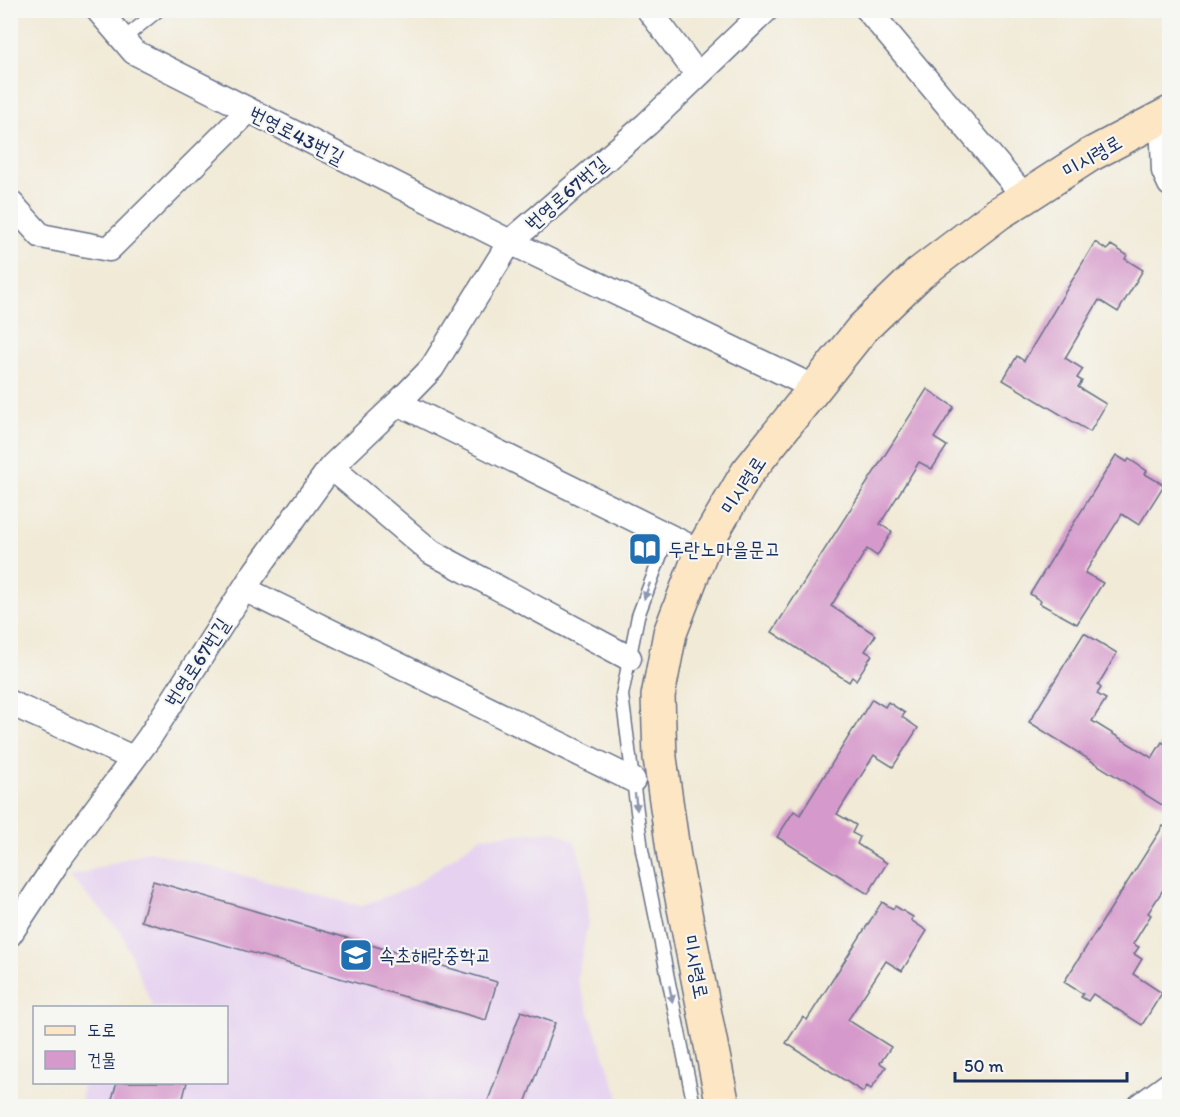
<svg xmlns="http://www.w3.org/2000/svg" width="1180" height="1117" viewBox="0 0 1180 1117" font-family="Itim,'Poor Story',sans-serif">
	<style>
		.built { fill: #e6d2f0 }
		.building { fill: #d699cb }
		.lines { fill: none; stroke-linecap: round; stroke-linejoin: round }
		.lane-casing { stroke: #667088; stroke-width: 15 }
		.street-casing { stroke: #667088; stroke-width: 27 }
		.secondary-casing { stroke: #667088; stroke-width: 36 }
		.lane { stroke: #fff; stroke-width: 12 }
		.street { stroke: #fff; stroke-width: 24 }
		.secondary { stroke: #fce6c4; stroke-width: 33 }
		.oneway { fill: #8d97ae }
		.labels { text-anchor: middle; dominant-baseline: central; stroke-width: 4.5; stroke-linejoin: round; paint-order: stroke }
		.street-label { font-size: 20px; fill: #1b2f5e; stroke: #f6f6f2 }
		.poi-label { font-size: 20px; fill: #1b2f5e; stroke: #f6f6f2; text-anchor: start }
	</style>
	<rect width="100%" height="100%" fill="#f6f6f2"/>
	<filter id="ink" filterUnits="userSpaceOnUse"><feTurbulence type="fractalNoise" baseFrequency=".0167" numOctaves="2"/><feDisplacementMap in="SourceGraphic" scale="12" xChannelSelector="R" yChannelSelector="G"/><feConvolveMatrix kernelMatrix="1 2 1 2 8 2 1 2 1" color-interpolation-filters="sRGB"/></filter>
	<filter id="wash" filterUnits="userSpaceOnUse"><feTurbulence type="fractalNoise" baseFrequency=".008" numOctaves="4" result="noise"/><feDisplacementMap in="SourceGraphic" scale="24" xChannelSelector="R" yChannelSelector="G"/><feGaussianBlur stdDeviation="1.35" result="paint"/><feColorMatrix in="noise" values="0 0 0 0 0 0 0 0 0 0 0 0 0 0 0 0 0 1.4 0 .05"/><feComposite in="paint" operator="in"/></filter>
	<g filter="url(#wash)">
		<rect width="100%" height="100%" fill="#f1ead7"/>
		<!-- built -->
		<path class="built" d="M556 831 575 842 585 875 588 923 577 979 622 1106H81L83 1083 226 1082V1008L153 1007 121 932 70 877 150 851 360 906 411 887 481 837Z"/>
		<g id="blocks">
			<!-- building -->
			<path class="building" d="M1095 242 1107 250 1111 245 1127 255 1125 259 1143 270 1118 312 1099 300 1065 358 1083 369 1077 378 1082 381 1078 387 1106 404 1090 432 1003 380 1017 356 1024 361Z
				M927 389 954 407 934 438 947 446 932 469 919 462 880 524 892 532 877 556 867 549 831 606 876 635 865 651 872 655 856 680 852 677 849 682 772 632Z
				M1116 455 1127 462 1129 459 1147 471 1145 474 1164 485 1139 525 1122 514 1085 573 1103 583 1077 624 1039 603 1041 601 1030 594Z
				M1084 633 1117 653 1098 685 1101 688 1097 694 1106 699 1092 721 1152 758 1162 742 1170 747V810L1029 722Z
				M872 699 885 707 888 702 905 713 902 717 918 728 893 767 874 755 837 814 856 825 852 833 860 837 857 844 887 863 868 894 777 837 794 811 800 815Z
				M1163 826 1170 830V887L1166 885 1148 913 1151 915 1133 944 1139 947 1134 954 1142 959 1133 974 1162 993 1142 1025 1093 994 1088 1001 1081 997 1083 994 1064 982Z
				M153 881 497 982 486 1020 141 921Z
				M882 902 893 909 895 906 913 917 911 920 927 931 902 971 886 961 848 1020 891 1047 880 1063 886 1067 871 1089 867 1086 863 1092 786 1043 803 1017 807 1020Z
				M521 1011 555 1023 524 1106H486Z
				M117 1082H187L181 1106H110Z"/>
		</g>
	</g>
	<g filter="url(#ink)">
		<use href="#blocks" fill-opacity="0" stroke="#667088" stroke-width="1.5"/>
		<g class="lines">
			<!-- lane casing -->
			<g class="lane-casing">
				<path id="lane" d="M123 39 159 10
					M668 536 638 616 622 695 642 850 694 1106"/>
			</g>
			<!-- street casing -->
			<g class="street-casing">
				<path id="street" d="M98 10 134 52 510 242 815 388
					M649 10 697 74
					M868 10 1025 197
					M1162 117 1164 171 1170 184
					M10 202 41 236 109 249 249 110
					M398 403 701 552
					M331 467 431 552 629 658
					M244 589 633 780
					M10 703 133 758
					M10 934 62 855 149 738 253 575 331 467 398 403 432 368 510 242 647 124 766 10
					M1140 1106 1170 1084"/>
			</g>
			<!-- secondary casing -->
			<g class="secondary-casing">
				<path id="secondary" d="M723 1106 674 857 660 758 658 696 670 633 701 552 747 473 862 329 920 273 999 213 1025 197 1090 155 1170 113"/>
			</g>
			<!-- lane -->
			<use href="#lane" class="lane"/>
			<!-- street -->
			<use href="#street" class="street"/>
			<!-- secondary -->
			<use href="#secondary" class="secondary"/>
		</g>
		<!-- one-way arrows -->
		<defs><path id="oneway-solid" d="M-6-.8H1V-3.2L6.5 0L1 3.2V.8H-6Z" transform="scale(1.5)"/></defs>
		<g class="oneway">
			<use href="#oneway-solid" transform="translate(647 591) rotate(110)"/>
			<use href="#oneway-solid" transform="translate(636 802) rotate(83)"/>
			<use href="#oneway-solid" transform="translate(671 994) rotate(79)"/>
		</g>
	</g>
	<!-- icons -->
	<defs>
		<g id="library-square" transform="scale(1.725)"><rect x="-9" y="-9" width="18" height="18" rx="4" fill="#1f6fb2" stroke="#f6f6f2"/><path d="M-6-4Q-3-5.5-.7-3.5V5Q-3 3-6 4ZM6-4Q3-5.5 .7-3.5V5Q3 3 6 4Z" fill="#fff"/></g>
		<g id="school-square" transform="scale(1.725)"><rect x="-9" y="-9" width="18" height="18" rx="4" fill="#1f6fb2" stroke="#f6f6f2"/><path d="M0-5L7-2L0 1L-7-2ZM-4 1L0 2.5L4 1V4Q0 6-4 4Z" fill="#fff"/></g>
	</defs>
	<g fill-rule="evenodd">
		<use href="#library-square" x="645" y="549"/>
		<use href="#school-square" x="356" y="955"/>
	</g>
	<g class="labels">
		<!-- street labels -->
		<g class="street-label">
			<text transform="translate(297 135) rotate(27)">번영로43번길</text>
			<text transform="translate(1092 156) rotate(-30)">미시령로</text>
			<text transform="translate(566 193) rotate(-41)">번영로67번길</text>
			<text transform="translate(743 485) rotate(-57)">미시령로</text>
			<text transform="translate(197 662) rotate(-57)">번영로67번길</text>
			<text transform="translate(696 967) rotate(79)">미시령로</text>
		</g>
		<!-- poi labels -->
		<g class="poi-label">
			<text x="668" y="549">두란노마을문고</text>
			<text x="379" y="955">속초해랑중학교</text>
		</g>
	</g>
	<!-- margin -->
	<rect width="1180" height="1117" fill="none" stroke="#f6f6f2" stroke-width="36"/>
	<!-- legend -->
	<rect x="33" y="1006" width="195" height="78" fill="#f6f6f2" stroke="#9ea6b7" stroke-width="1.5"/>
	<rect x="45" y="1026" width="30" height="9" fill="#fce6c4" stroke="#9ea6b7" stroke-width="1.5"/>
	<text x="87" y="1036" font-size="18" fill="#1b2f5e">도로</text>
	<rect x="45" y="1051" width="30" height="18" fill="#d699cb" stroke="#9ea6b7" stroke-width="1.5"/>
	<text x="87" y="1066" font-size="18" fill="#1b2f5e">건물</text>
	<!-- scale -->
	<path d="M955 1072v9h172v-9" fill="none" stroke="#1b2f5e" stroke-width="3"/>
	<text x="964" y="1072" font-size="18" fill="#1b2f5e" stroke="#f6f6f2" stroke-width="4.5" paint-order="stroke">50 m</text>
</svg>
